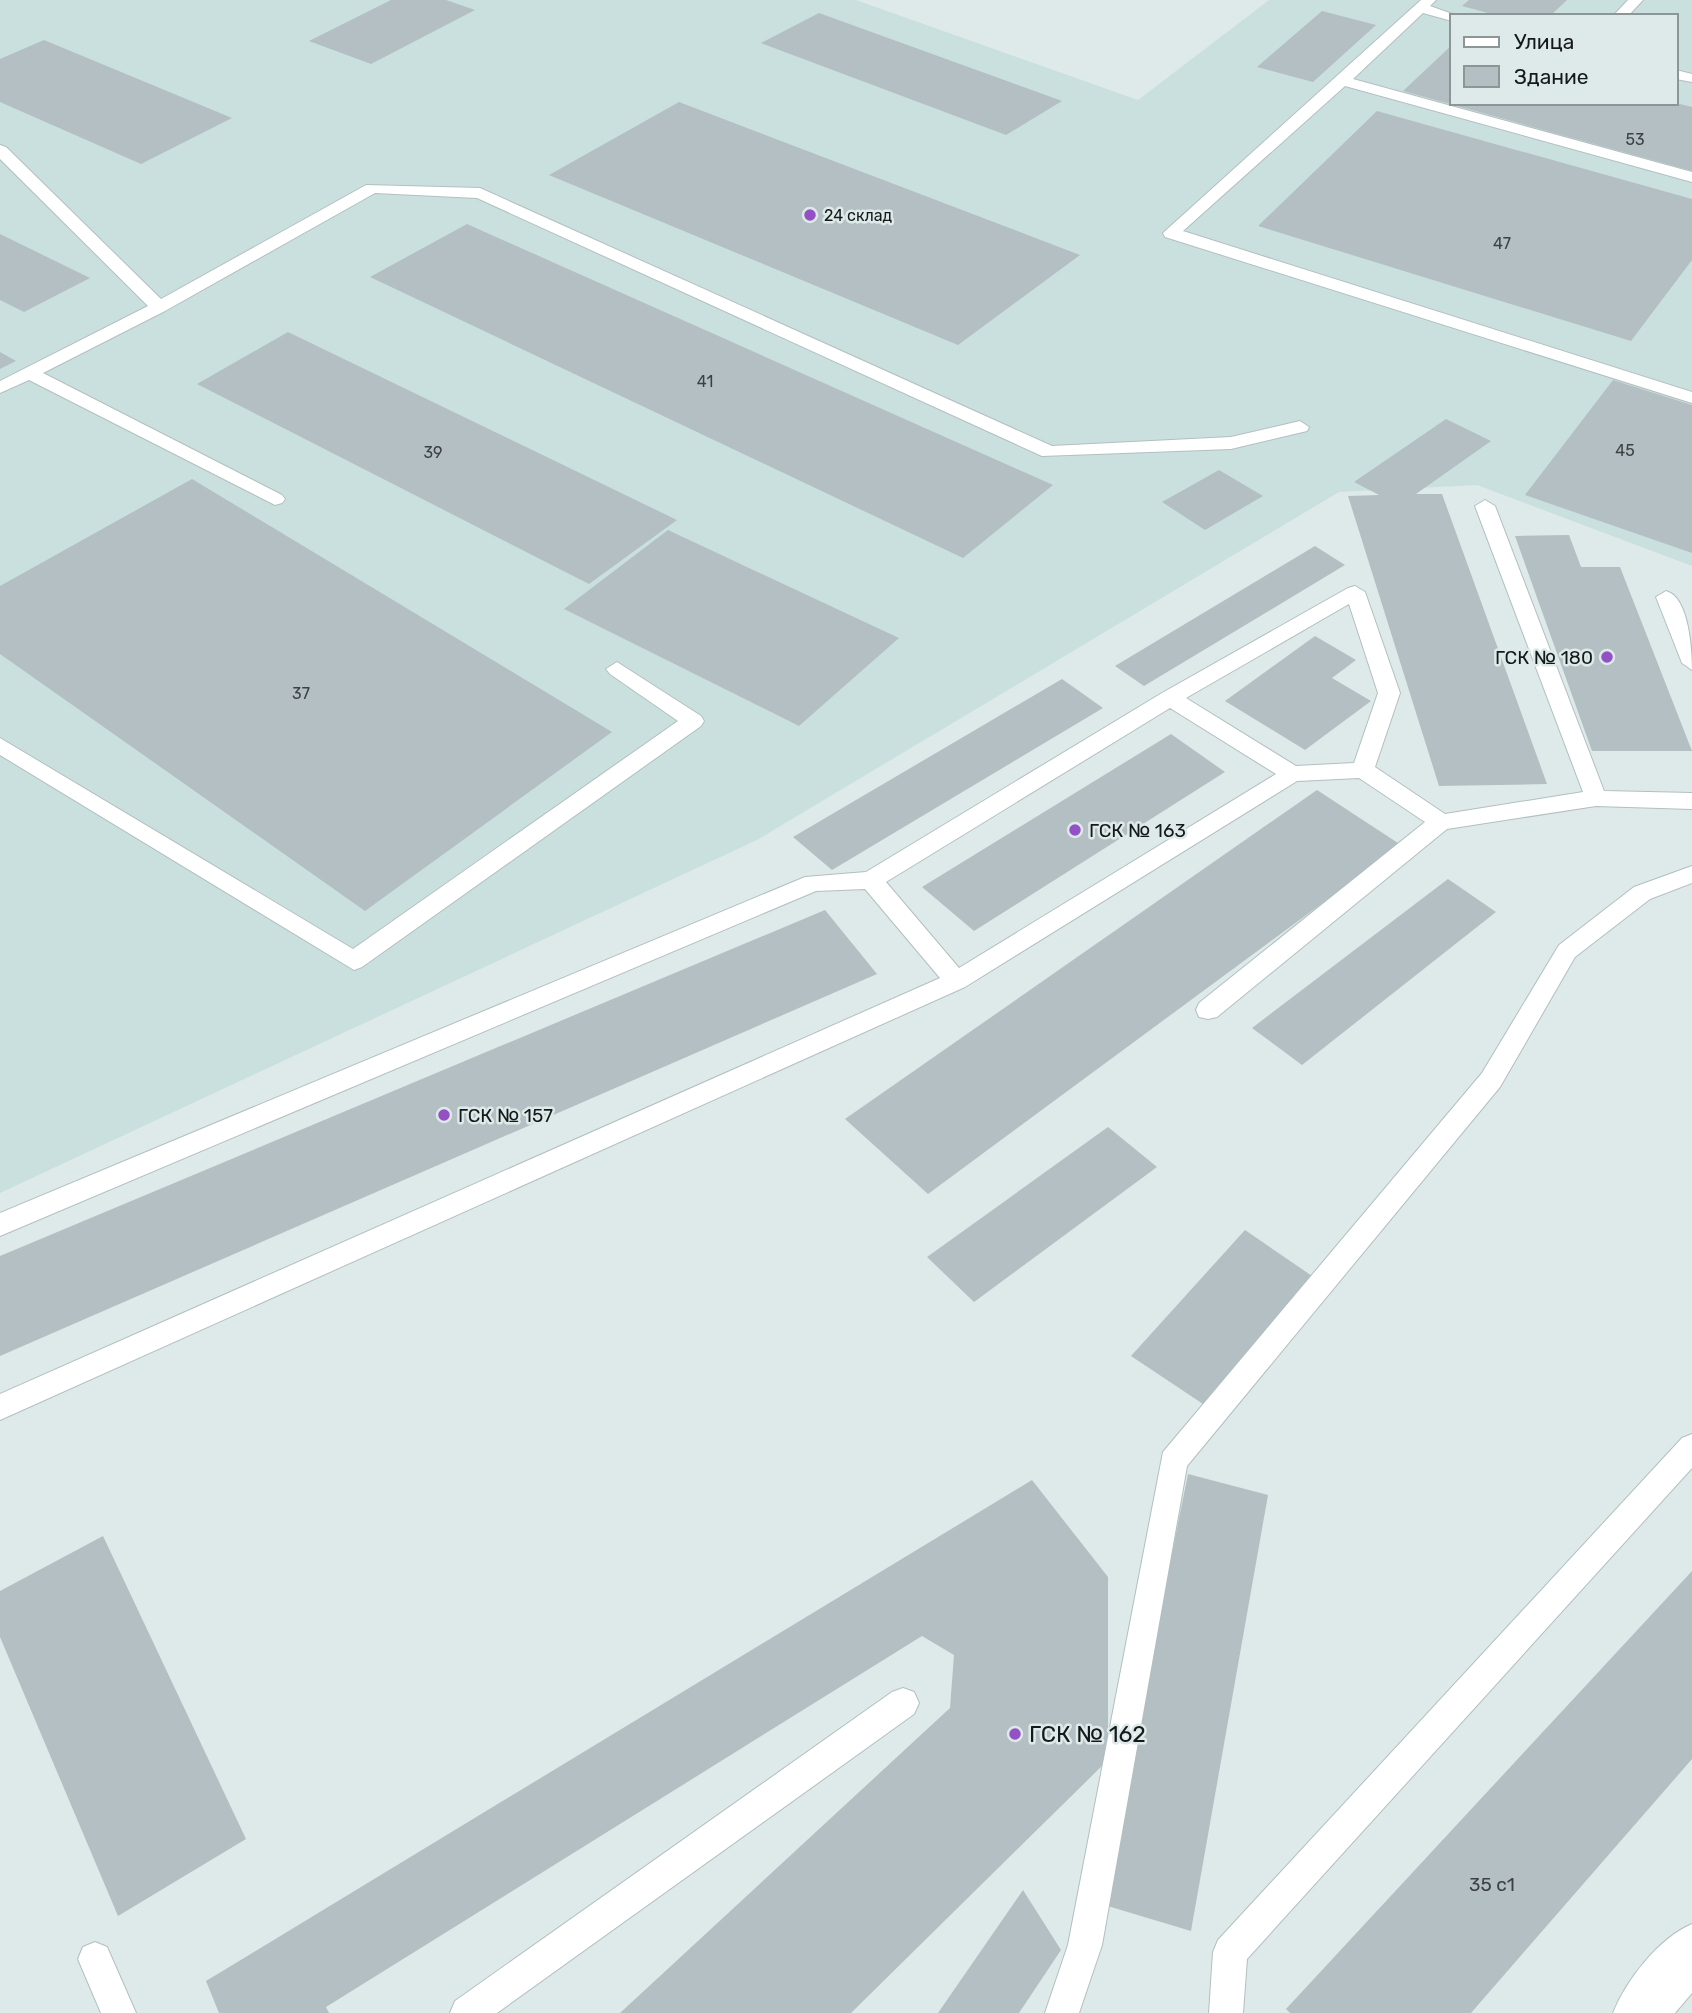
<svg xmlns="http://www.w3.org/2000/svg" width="1692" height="2013" viewBox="0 0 1692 2013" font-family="Rubik,sans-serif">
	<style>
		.built { fill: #cae0df; fill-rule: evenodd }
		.building { fill: #b3bfc2 }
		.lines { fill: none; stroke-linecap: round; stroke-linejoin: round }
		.lane-casing { stroke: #b3bfbf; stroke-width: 2 }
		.secondary-casing { stroke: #b3bfbf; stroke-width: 2 }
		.lane { fill: #fff; fill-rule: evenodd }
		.secondary { fill: #fff; fill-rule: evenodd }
		.poi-dot { fill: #9451c6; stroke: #ddeae9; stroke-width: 2.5 }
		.labels { text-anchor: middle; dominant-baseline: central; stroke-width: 5; stroke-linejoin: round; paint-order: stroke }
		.number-label { font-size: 16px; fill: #3c4243 }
		.far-poi-label { font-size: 16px; fill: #141919; stroke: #ddeae9; text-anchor: start }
		.poi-label { font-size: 19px; fill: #141919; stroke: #ddeae9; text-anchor: start }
		.near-number-label { font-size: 19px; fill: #3c4243 }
		.near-poi-label { font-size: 23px; fill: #141919; stroke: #ddeae9; text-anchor: start }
	</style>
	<rect width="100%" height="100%" fill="#ddeae9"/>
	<!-- built -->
	<path class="built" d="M0 0H856L1138 100 1269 0H1692V566L1477 485 1339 492 757 840 0 1193ZM1452 16H1676V103H1452Z"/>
	<!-- building -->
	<path class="building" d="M391 0H446L475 10 371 64 309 41Z
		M1469 0H1567L1550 16H1499L1462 6Z
		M1322 11 1376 25 1313 82 1257 67Z
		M819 13 1062 101 1006 135 761 43Z
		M44 40 232 118 141 164 0 102V59Z
		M1452 45V103H1676L1692 107V171L1403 91Z
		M679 102 1080 255 958 345 549 175Z
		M1377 111 1692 199V260L1631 341 1258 226Z
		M467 224 1053 485 963 558 370 277Z
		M0 234 90 278 24 312 0 300Z
		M288 332 677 520 589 584 197 384Z
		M0 352 16 361 0 369Z
		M1613 380 1692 405V553L1525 495Z
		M1446 419 1491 441 1416 494H1442L1547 784 1439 786 1348 496 1379 495 1354 482Z
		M1219 470 1263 496 1205 530 1162 502Z
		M192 479 612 732 365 911 0 654V586Z
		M668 530 899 638 799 726 564 609Z
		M1569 535 1581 567H1620L1692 751H1592L1515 536Z
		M1315 546 1345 565 1144 686 1115 666Z
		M1315 636 1356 660 1332 678 1371 701 1305 750 1225 701Z
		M1062 679 1103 708 832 870 793 837Z
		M1171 734 1225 772 974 931 922 887Z
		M1317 790 1401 845 928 1194 845 1119Z
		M1448 879 1496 912 1302 1065 1252 1028Z
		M825 910 877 974 0 1356V1256Z
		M1108 1127 1157 1167 974 1302 927 1257Z
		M1245 1230 1312 1276 1206 1406 1131 1356Z
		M1188 1474 1268 1495 1191 1931 1101 1904Z
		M1032 1480 1108 1577V1760L851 2013H620L950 1708 954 1655 922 1636 326 2007 329 2013H219L206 1981Z
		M103 1536 246 1839 118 1916 0 1637V1591Z
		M1692 1571V1759L1471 2013H1290L1286 2009Z
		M1023 1890 1061 1950 1019 2013H938Z"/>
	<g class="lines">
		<!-- lane casing -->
		<g class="lane-casing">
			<path id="lane" d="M1421 0H1436L1430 6 1458 16H1452V21L1423 13 1353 79 1692 172V182L1345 86 1183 231 1692 392V403L1165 237 1163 233Z
				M1628 0H1643L1628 16H1613Z
				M1676 70 1692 74V82L1676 79Z
				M0 145 6 147 161 299 366 185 480 188 1052 446 1231 437 1300 421 1309 427 1307 431 1231 449 1042 456 477 198 375 193 165 311 43 373 282 495 285 499 282 503 275 505 29 380 0 393V381L148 306 0 159Z
				M1485 500 1495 506 1604 791 1692 793V809L1596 806 1447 829 1217 1017 1208 1019 1199 1017 1196 1010 1199 1003 1425 822 1359 778 1297 781 965 987 0 1420V1394L940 978 865 889 816 891 0 1236V1213L805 877 866 872 1162 693 1348 588 1355 586 1365 592 1400 693 1375 767 1445 814 1583 792 1475 506ZM1349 604 1378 693 1354 763 1296 766 1186 698ZM1170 708 1276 774 959 968 886 882Z
				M1666 591C1689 597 1692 650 1692 670L1682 663 1656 597Z
				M617 662 701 716 704 721 701 726 362 967 354 970 0 755V738L353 949 678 721 610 674 606 669Z
				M1692 866V883L1650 899 1575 957 1500 1087 1187 1466 1102 1945 1079 2013H1045L1068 1945 1163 1452 1482 1073 1559 945 1634 887Z
				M1692 1434V1468L1247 1959 1243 2013H1209L1213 1952 1218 1940 1682 1438Z
				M903 1688 914 1692 919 1703 914 1714 497 2013H450L455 2001 892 1692Z
				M95 1942 107 1947 136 2013H101L78 1959 83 1947Z"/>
		</g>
		<!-- secondary casing -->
		<g class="secondary-casing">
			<path id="secondary" d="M1692 1924V1993L1675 2013H1613C1626 1980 1659 1938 1692 1924Z"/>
		</g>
		<!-- lane -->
		<use href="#lane" class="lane"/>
		<!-- secondary -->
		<use href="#secondary" class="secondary"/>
	</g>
	<!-- markers -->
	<g class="poi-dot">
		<circle cx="810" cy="215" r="7"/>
		<circle cx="1607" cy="657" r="7"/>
		<circle cx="1075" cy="830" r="7"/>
		<circle cx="444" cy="1115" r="7"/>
		<circle cx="1015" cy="1734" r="7"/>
	</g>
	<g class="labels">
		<!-- number labels -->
		<g class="number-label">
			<text x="1635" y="139">53</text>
			<text x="1502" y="243">47</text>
			<text x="705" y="381">41</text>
			<text x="1625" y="450">45</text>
			<text x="433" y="452">39</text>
			<text x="301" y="693">37</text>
		</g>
		<!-- far-poi labels -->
		<g class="far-poi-label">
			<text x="824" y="215">24 склад</text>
		</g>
		<!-- poi labels -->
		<g class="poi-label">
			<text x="1593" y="657" text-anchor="end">ГСК № 180</text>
			<text x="1089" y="830">ГСК № 163</text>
			<text x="458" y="1115">ГСК № 157</text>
		</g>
		<!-- near-number labels -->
		<g class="near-number-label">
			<text x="1492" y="1884">35 с1</text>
		</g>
		<!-- near-poi labels -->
		<g class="near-poi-label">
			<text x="1029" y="1734">ГСК № 162</text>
		</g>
	</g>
	<!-- legend -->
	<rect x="1450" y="14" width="228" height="91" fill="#ddeae9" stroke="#8d9696" stroke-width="2"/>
	<rect x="1464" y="37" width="35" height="10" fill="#ffffff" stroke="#8d9696" stroke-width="2"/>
	<text x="1514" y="49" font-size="21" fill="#141919">Улица</text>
	<rect x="1464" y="66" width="35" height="21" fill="#b3bfc2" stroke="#8d9696" stroke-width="2"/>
	<text x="1514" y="84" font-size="21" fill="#141919">Здание</text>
</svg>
